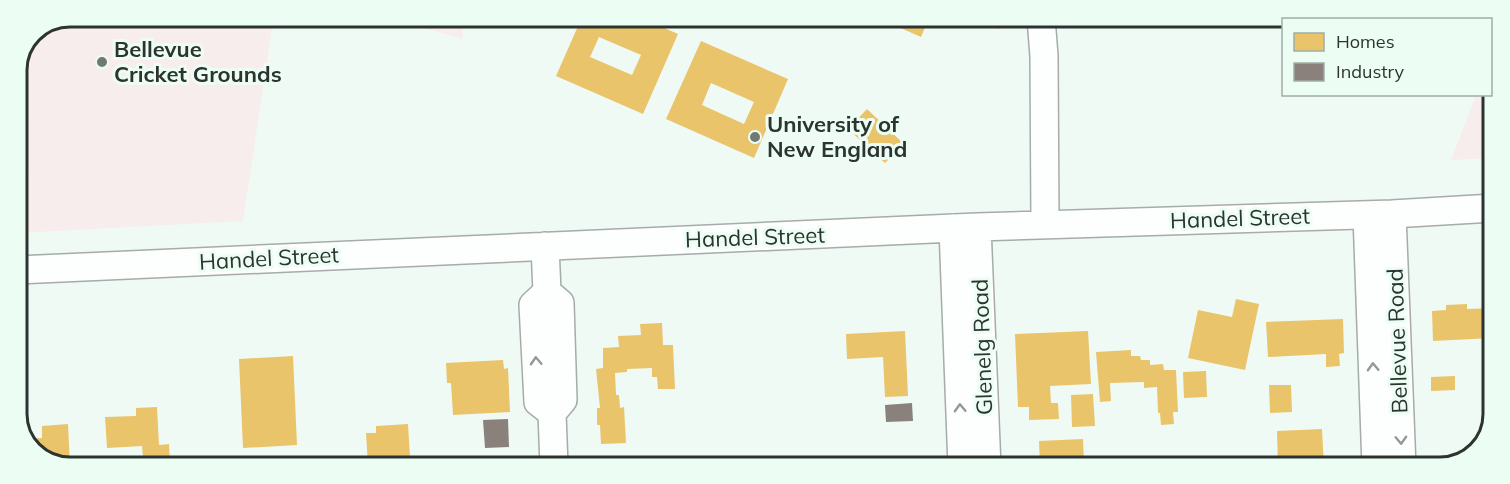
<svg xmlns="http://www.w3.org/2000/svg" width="1510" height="484" viewBox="0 0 1510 484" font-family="Mulish,sans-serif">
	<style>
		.green { fill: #f7edec }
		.homes { fill: #e9c46a; fill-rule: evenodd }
		.industry { fill: #8a817c }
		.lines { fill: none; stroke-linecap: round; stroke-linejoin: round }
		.minor-casing { stroke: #a5aca9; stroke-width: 30 }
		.minor { stroke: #fdfefe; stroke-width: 27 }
		.oneway { stroke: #949897 }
		.poi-dot { fill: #717975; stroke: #ecfef4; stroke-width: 2 }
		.labels { text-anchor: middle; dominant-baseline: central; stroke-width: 6; stroke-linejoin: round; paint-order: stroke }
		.poi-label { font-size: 22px; font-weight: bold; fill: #2c3330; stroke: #ecfef4; text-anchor: start }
		.street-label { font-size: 22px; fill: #2c3330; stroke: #ecfef4 }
		.rim { fill: none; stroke: #2c3330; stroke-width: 3 }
	</style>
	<rect width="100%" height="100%" fill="#f0faf5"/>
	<!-- green -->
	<path class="green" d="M70 17H462L463 39 383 17 273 23 243 221 17 233V70L32 32Z
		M1491 59 1493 66V158L1451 160 1476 95 1490 94Z"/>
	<!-- homes -->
	<path class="homes" d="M582 17H639L678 34 643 114 556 76ZM599 37 641 55 632 75 590 57Z
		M878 18H929L921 37Z
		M974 18H1004L999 29Z
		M701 41 788 79 754 158 666 119ZM711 83 754 102 744 124 702 105Z
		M867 109 904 144 885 163 848 129Z
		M1236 299 1259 304 1245 370 1188 358 1198 310 1232 317Z
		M1467 304V309L1492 308V338L1433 341 1432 311 1446 310V305Z
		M1343 319 1344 353 1339 354 1340 366 1326 367V354L1268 357 1266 322Z
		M662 323 663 345H673L675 389H658L657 377H652V368L627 369V372L615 373 616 395H619L620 408 624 407 626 443 601 444 600 425H597V408H600L596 369 603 368V348L619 347 618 336 641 335 640 324Z
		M905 331 908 396 885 397 883 357 847 359 846 334Z
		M1088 331 1091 384 1050 386 1051 403H1058L1059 419 1029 420V407H1018L1015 334Z
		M1131 350V356H1140L1141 360H1150V365L1163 364 1164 370H1176L1178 412H1173L1174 424 1161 425 1160 413H1158L1157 387 1144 388V382L1110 383 1111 401 1100 402 1096 352Z
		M293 356 297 445 243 448 239 359Z
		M503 360 504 369 508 368 510 412 453 415 451 383H447L446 363Z
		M1206 371 1207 397 1184 398 1183 372Z
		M1455 376V390L1431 391V377Z
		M1269 385H1291L1292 412 1270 413Z
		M1093 394 1095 426 1072 427 1071 395Z
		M157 407 159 445 169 444 170 465H156L155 456 143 457 142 446 107 448 105 417 136 416V408Z
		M68 424 70 466H56L30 449 19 425H25L26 439 42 438V426Z
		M408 424 410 458H414V466H368L366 433H376V426Z
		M1322 429 1324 467H1278L1277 431Z
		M1487 435 1473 456 1449 464 1448 460 1477 449 1474 440Z
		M1083 439 1084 464 1040 466 1039 441Z"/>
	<!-- industry -->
	<path class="industry" d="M912 403 913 421 886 422 885 405Z
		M508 419 509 447 485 448 483 420Z"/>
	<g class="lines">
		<!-- minor casing -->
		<g class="minor-casing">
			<path id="minor" d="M1041 18 1044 56 1045 224
				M1392 214 1402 467
				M1367 215 1376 467
				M977 227 987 467
				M953 228 962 467
				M545 246 547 292 560 303 563 400 552 413 554 466
				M17 270 977 227 1392 214 1493 208
				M547 292 533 305 538 402 552 413"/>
		</g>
		<!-- minor -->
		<use href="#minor" class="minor"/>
	</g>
	<!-- one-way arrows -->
	<defs><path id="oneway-chevron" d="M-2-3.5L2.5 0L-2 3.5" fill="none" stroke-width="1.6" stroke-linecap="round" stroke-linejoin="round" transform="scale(1.5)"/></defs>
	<g class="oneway">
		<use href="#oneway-chevron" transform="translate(536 361) rotate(-93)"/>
		<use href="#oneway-chevron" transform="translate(1373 367) rotate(-92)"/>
		<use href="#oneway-chevron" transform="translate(960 408) rotate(-92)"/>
		<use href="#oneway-chevron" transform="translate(1401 440) rotate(88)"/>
	</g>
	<!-- markers -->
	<g class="poi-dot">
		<circle cx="102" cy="62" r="6"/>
		<circle cx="755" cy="137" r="6"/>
	</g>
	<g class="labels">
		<!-- poi labels -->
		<g class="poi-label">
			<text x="114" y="49">Bellevue<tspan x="114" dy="25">Cricket Grounds</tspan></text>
			<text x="767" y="124">University of<tspan x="767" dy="25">New England</tspan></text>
		</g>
		<!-- street labels -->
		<g class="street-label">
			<text transform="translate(1240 218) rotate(-2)">Handel Street</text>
			<text transform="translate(755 237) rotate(-2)">Handel Street</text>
			<text transform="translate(269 258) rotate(-3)">Handel Street</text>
			<text transform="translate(1397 341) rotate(-92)">Bellevue Road</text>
			<text transform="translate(982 347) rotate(-92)">Glenelg Road</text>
		</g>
	</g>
	<!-- crop -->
	<path d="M0 0H1510V484H0ZM70 27H1440A43 43 0 0 1 1483 70V414A43 43 0 0 1 1440 457H70A43 43 0 0 1 27 414V70A43 43 0 0 1 70 27Z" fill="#ecfef4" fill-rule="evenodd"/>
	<path class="rim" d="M70 27H1440A43 43 0 0 1 1483 70V414A43 43 0 0 1 1440 457H70A43 43 0 0 1 27 414V70A43 43 0 0 1 70 27Z"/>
	<!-- legend -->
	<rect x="1282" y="18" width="210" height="78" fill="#ecfef4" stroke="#9fada6" stroke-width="1.5"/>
	<rect x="1294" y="33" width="30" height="18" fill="#e9c46a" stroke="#9fada6" stroke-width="1.5"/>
	<text x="1336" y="48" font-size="18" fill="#2c3330">Homes</text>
	<rect x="1294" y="63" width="30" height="18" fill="#8a817c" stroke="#9fada6" stroke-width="1.5"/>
	<text x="1336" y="78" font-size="18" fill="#2c3330">Industry</text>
</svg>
